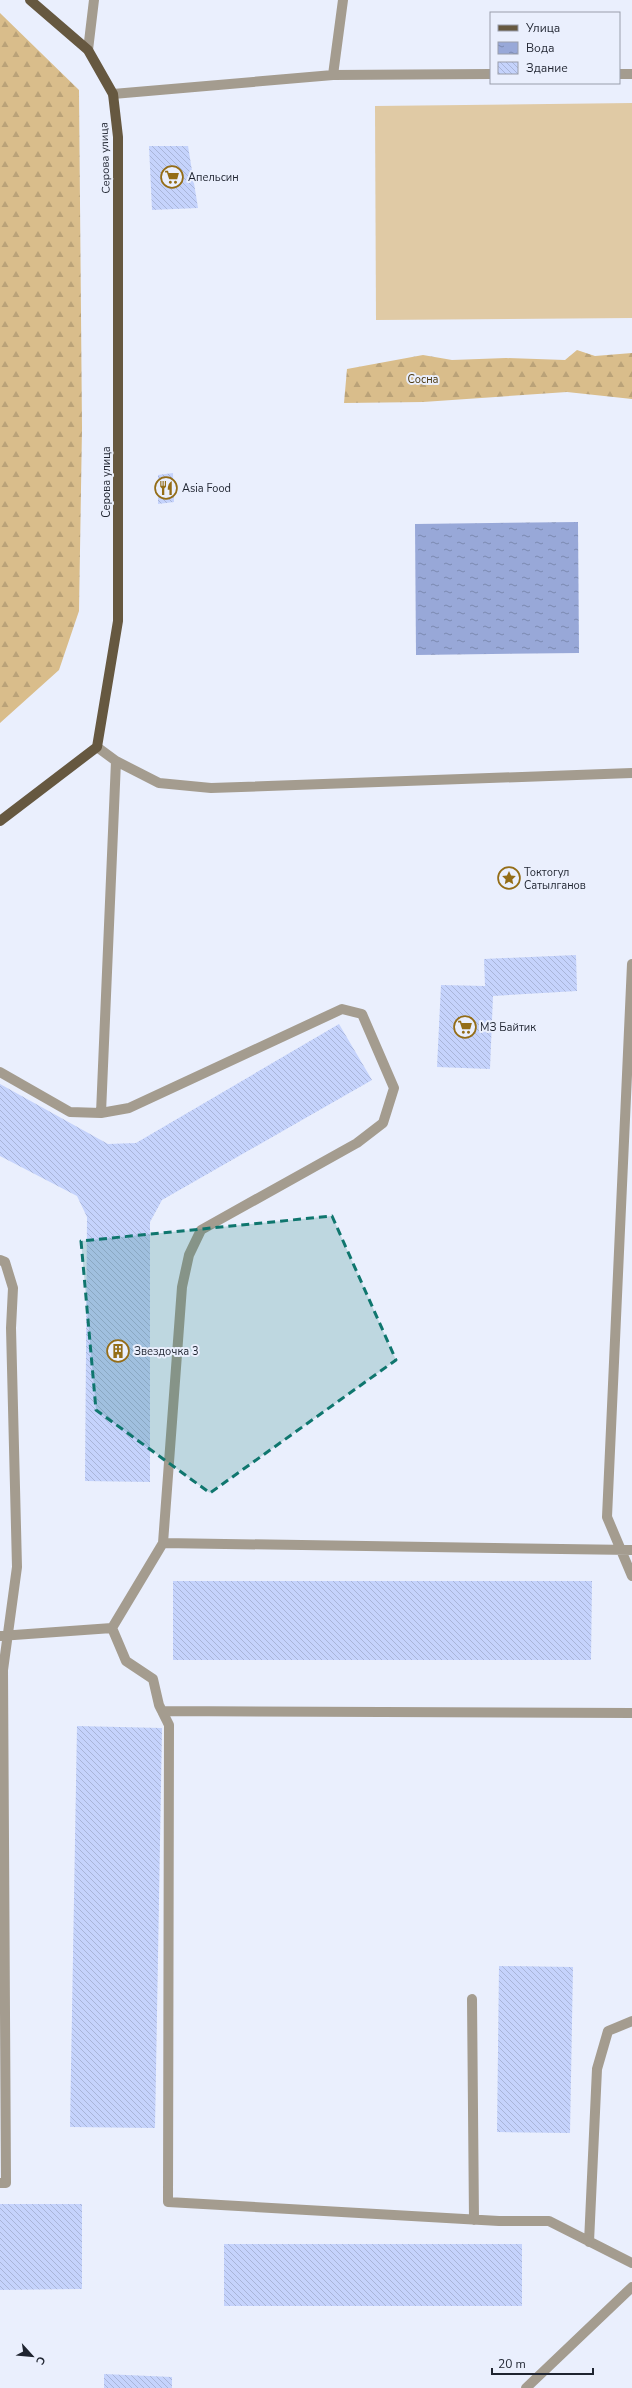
<svg xmlns="http://www.w3.org/2000/svg" width="632" height="2388" viewBox="0 0 632 2388" font-family="'Nunito Sans',sans-serif">
	<style>
		.forest { fill: url(#forest-firs) }
		.pitch { fill: #e0caa5 }
		.water { fill: url(#water-ripples) }
		.building { fill: url(#building-back-hatch) }
		.lines { fill: none; stroke-linecap: round; stroke-linejoin: round }
		.minor { stroke: #a49c8f; stroke-width: 10 }
		.major { stroke: #665840; stroke-width: 10 }
		.marked { fill: #0f766e; fill-opacity: 0.2; stroke: #0f766e; stroke-width: 3; stroke-dasharray: 8 5; stroke-linejoin: round }
		.labels { text-anchor: middle; dominant-baseline: central; stroke-width: 4; stroke-linejoin: round; paint-order: stroke }
		.street-label { font-size: 11px; fill: #1f2430; stroke: #eaeffd }
		.poi-label { font-size: 11px; fill: #1f2430; stroke: #eaeffd; text-anchor: start }
		.park-label { font-size: 11px; fill: #4a370f; stroke: #eaeffd }
	</style>
	<defs>
		<pattern id="forest-firs" width="22" height="20" patternUnits="userSpaceOnUse"><rect width="22" height="20" fill="#d9bd8b"/><path d="M5 1l3.5 6h-7zM16 11l3.5 6h-7z" fill="#baa278"/></pattern>
		<pattern id="water-ripples" width="26" height="14" patternUnits="userSpaceOnUse"><rect width="26" height="14" fill="#98a8d8"/><path d="M2 4q2-2 4 0t4 0M15 11q2-2 4 0t4 0" fill="none" stroke="#7b89b0"/></pattern>
		<pattern id="building-back-hatch" width="6" height="6" patternUnits="userSpaceOnUse"><rect width="6" height="6" fill="#c5d3fc"/><path d="M-1 5l2 2M0 0l6 6M5-1l2 2" fill="none" stroke="#a9b5d8"/></pattern>
	</defs>
	<rect width="100%" height="100%" fill="#eaeffd"/>
	<!-- forest -->
	<path class="forest" d="M0 13 79 90 82 428 79 611 59 670 0 723Z
		M577 350 595 356 632 353V399L567 392 423 402 344 403 347 369 423 355 452 360 506 358 565 360Z"/>
	<!-- pitch -->
	<path class="pitch" d="M632 103V318L376 320 375 106Z"/>
	<!-- water -->
	<path class="water" d="M578 522 579 653 416 655 415 524Z"/>
	<!-- building -->
	<path class="building" d="M149 146H188L198 208 152 210Z
		M173 473 174 502 158 504V475Z
		M576 955 577 991 493 996 490 1069 437 1067 441 985 485 986 484 959Z
		M339 1024 372 1080 162 1200 150 1222V1482L85 1481 87 1217 77 1196 0 1156V1084L108 1144 136 1143Z
		M173 1581H592L591 1660H173Z
		M77 1726 162 1728 155 2128 70 2127Z
		M499 1966 573 1967 570 2133 497 2132Z
		M0 2204H82V2289L0 2290Z
		M224 2244H522V2306H224Z
		M104 2374 172 2377V2388H104Z"/>
	<g class="lines">
		<!-- minor -->
		<path class="minor" d="M88 50 94 0
			M619 74H632
			M333 75 343 0
			M113 94 333 75 491 74
			M97 747 116 761 159 783 211 788 632 773
			M632 964 607 1517 632 1576
			M0 1072 70 1112 101 1113 129 1108 342 1009 362 1014 394 1088 383 1123 357 1143 201 1230 189 1255 182 1287 163 1543
			M101 1113 116 761
			M0 1260 5 1262 13 1288 11 1328 17 1567 3 1670 6 2183H0
			M112 1628 126 1661 153 1679 159 1705 169 1725 168 2202 499 2221H549L632 2263
			M0 1636 112 1628 163 1543 632 1550
			M162 1711 632 1713
			M472 1999 474 2220
			M589 2242 597 2069 608 2031 632 2021
			M526 2388 632 2287"/>
		<!-- major -->
		<path class="major" d="M0 821 97 747 118 621V137L113 94 88 50 30 0"/>
	</g>
	<!-- marked area -->
	<path class="marked" d="M332 1216 396 1360 210 1493 96 1410 81 1241Z"/>
	<!-- icons -->
	<defs>
		<g id="supermarket-ring" transform="scale(1.15)"><circle r="9.5" fill="#eaeffd" stroke="#946d17" stroke-width="1.5"/><path d="M-6-5.5h2.5l.6 2H6L4.5 2H-2.5L-4.4-4H-6ZM-1.5 3.2a1.3 1.3 0 1 0 .1 0ZM3 3.2a1.3 1.3 0 1 0 .1 0Z" fill="#946d17"/></g>
		<g id="restaurant-ring" transform="scale(1.15)"><circle r="9.5" fill="#eaeffd" stroke="#946d17" stroke-width="1.5"/><path d="M-5-6h1v4h1v-4h1v4h1v-4h1v5L-1.5 .5V6h-2V.5L-5-1ZM5-6V6H3V1.5H1.5Q1.5-4 5-6Z" fill="#946d17"/></g>
		<g id="sight-ring" transform="scale(1.15)"><circle r="9.5" fill="#eaeffd" stroke="#946d17" stroke-width="1.5"/><path d="M0-6L1.8-2.2L6-1.7L2.9 1.2L3.7 5.4L0 3.3L-3.7 5.4L-2.9 1.2L-6-1.7L-1.8-2.2Z" fill="#946d17"/></g>
		<g id="building-ring" transform="scale(1.15)"><circle r="9.5" fill="#eaeffd" stroke="#946d17" stroke-width="1.5"/><path d="M-4-6H4V6H1V3H-1V6H-4ZM-2.5-4.3h1.7v1.8h-1.7ZM.8-4.3h1.7v1.8H.8ZM-2.5-1h1.7V.8h-1.7ZM.8-1h1.7V.8H.8Z" fill="#946d17"/></g>
	</defs>
	<g fill-rule="evenodd">
		<use href="#supermarket-ring" x="172" y="177"/>
		<use href="#restaurant-ring" x="166" y="488"/>
		<use href="#sight-ring" x="509" y="878"/>
		<use href="#supermarket-ring" x="465" y="1027"/>
		<use href="#building-ring" x="118" y="1351"/>
	</g>
	<g class="labels">
		<!-- street labels -->
		<g class="street-label">
			<text transform="translate(105 158) rotate(-92)">Серова улица</text>
			<text transform="translate(106 482) rotate(-90)">Серова улица</text>
		</g>
		<!-- poi labels -->
		<g class="poi-label">
			<text x="188" y="177">Апельсин</text>
			<text x="182" y="488">Asia Food</text>
			<text x="524" y="872">Токтогул<tspan x="524" dy="13">Сатылганов</tspan></text>
			<text x="480" y="1027">МЗ Байтик</text>
			<text x="134" y="1351">Звездочка 3</text>
		</g>
		<!-- park labels -->
		<g class="park-label">
			<text x="423" y="379">Сосна</text>
		</g>
	</g>
	<!-- legend -->
	<rect x="490" y="12" width="130" height="72" fill="#eaeffd" stroke="#999eab"/>
	<rect x="498" y="25" width="20" height="6" fill="#665840" stroke="#999eab"/>
	<text x="526" y="32" font-size="12" fill="#1f2430">Улица</text>
	<rect x="498" y="42" width="20" height="12" fill="url(#water-ripples)" stroke="#999eab"/>
	<text x="526" y="52" font-size="12" fill="#1f2430">Вода</text>
	<rect x="498" y="62" width="20" height="12" fill="url(#building-back-hatch)" stroke="#999eab"/>
	<text x="526" y="72" font-size="12" fill="#1f2430">Здание</text>
	<!-- north arrow -->
	<g transform="translate(32 2356) rotate(117)" stroke="#eaeffd" stroke-width="3" paint-order="stroke">
	<path d="M0-3L7 15L0 10L-7 15Z" fill="#1f2430"/>
	<text y="-6" font-size="11" font-weight="bold" text-anchor="middle" fill="#1f2430">С</text>
	</g>
	<!-- scale -->
	<path d="M492 2368v6h101v-6" fill="none" stroke="#1f2430" stroke-width="2"/>
	<text x="498" y="2368" font-size="12" fill="#1f2430" stroke="#eaeffd" stroke-width="3" paint-order="stroke">20 m</text>
</svg>
